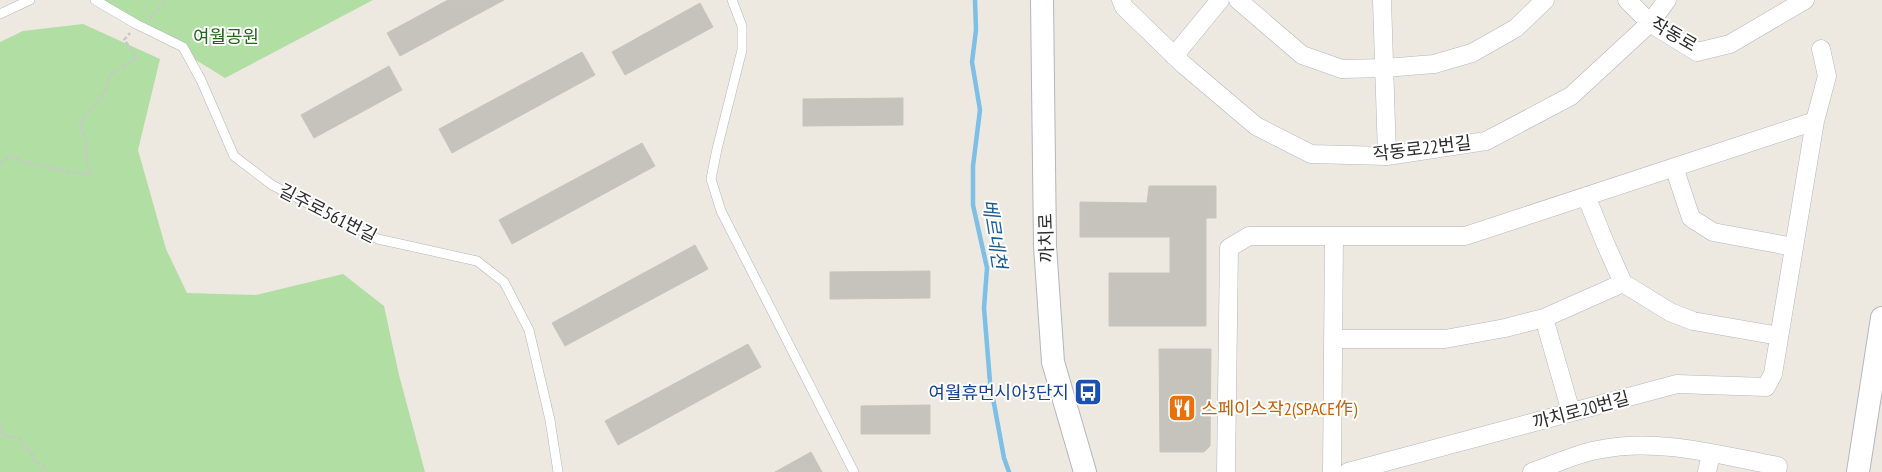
<svg xmlns="http://www.w3.org/2000/svg" width="1882" height="472" viewBox="0 0 1882 472" font-family="'PT Sans Narrow','Noto Sans KR',sans-serif">
	<style>
		.green { fill: #b1dea3 }
		.lines { fill: none; stroke-linecap: round; stroke-linejoin: round }
		.stream { stroke: #7ebfe5; stroke-width: 4.5 }
		.building { fill: #c6c3bc; stroke: #c9c5ba }
		.service-casing { stroke: #b4b5bf; stroke-width: 10 }
		.minor-casing { stroke: #b4b5bf; stroke-width: 19 }
		.tertiary-casing { stroke: #b4b5bf; stroke-width: 24 }
		.path { stroke: #c8c8c8; stroke-width: 2.5; stroke-dasharray: 4 2.5; stroke-linecap: butt }
		.service { stroke: #fff; stroke-width: 9 }
		.minor { stroke: #fff; stroke-width: 18 }
		.tertiary { stroke: #fff; stroke-width: 22 }
		.labels { text-anchor: middle; dominant-baseline: central; stroke-width: 4; stroke-linejoin: round; paint-order: stroke }
		.street-label { font-size: 18px; fill: #2d2d2d; stroke: #fff }
		.park-label { font-size: 18px; fill: #296522; stroke: #fff }
		.transit-label { font-size: 18px; fill: #164399; stroke: #fff; text-anchor: end }
		.food-label { font-size: 18px; fill: #c56008; stroke: #fff; text-anchor: start }
		.water-label { font-size: 19px; font-style: italic; fill: #1a5d94; stroke: #fff }
	</style>
	<rect width="100%" height="100%" fill="#ede9e1"/>
	<!-- green -->
	<path class="green" d="M99 0H373L225 78Z
		M83 24 160 59 138 150 166 249 187 293 256 295 343 274 384 306 399 375 425 472H0V42L23 31Z"/>
	<g class="lines">
		<!-- stream -->
		<path class="stream" d="M975 0 976 30 972 62 980 110 973 166V205L987 268 984 308 990 382 1004 458 1009 472"/>
	</g>
	<!-- building -->
	<path class="building" d="M448 0H504L400 56 387 33Z
		M700 3 713 27 625 75 612 52Z
		M582 52 595 75 452 153 439 129Z
		M389 66 402 90 314 138 301 115Z
		M903 98V125L803 126V99Z
		M642 143 655 166 512 244 499 220Z
		M1149 186H1216V218H1206V326H1109V273H1170V237H1080V202L1147 203Z
		M695 245 708 269 565 346 552 323Z
		M930 271V298L830 299V272Z
		M748 344 761 367 618 445 605 421Z
		M1159 349H1211L1210 446 1204 452H1160Z
		M930 405V434H861V406Z
		M811 452 822 472H775Z"/>
	<g class="lines">
		<!-- service casing -->
		<g class="service-casing">
			<path id="service" d="M95 0 136 24 183 47 201 80 234 156 272 185 378 239 477 261 504 282 529 330 550 420 558 472
				M732 0 742 26V50L717 149 711 179 721 211 854 472
				M0 14 30 0"/>
		</g>
		<!-- minor casing -->
		<g class="minor-casing">
			<path id="minor" d="M1121 0 1124 7 1184 65 1256 126 1311 154 1387 156 1486 141 1571 96 1650 23 1667 0
				M1238 0 1302 55 1342 69 1385 68 1434 64 1472 53 1516 28 1545 0
				M1382 0 1387 156
				M1627 0 1650 23 1697 52 1730 44 1805 0
				M1174 56 1220 0
				M1674 167 1691 218 1713 232 1794 247
				M1586 196 1606 245 1623 283 1670 312 1693 321 1779 336
				M1544 318 1571 412
				M1333 339H1445L1505 328 1544 318 1623 283
				M1226 472 1229 248 1249 236H1465L1815 121
				M1332 472 1334 236
				M1348 472 1677 384 1766 387 1773 374 1815 121 1827 76 1821 49
				M1532 472C1553 465 1575 454 1597 450 1657 437 1719 455 1778 466L1777 472
				M1707 472 1711 454"/>
		</g>
		<!-- tertiary casing -->
		<g class="tertiary-casing">
			<path id="tertiary" d="M1042 0 1045 246 1053 362 1085 472
				M1858 472 1882 318"/>
		</g>
		<!-- path -->
		<path class="path" d="M149 19 166 0
			M0 164 10 156 24 162 86 175 91 174 87 163 86 138 80 127 85 115 98 102 106 89 111 74 136 59 131 48 124 40 130 33
			M0 425 4 436 19 438 32 454 33 460 44 466 48 472"/>
		<!-- service -->
		<use href="#service" class="service"/>
		<!-- minor -->
		<use href="#minor" class="minor"/>
		<!-- tertiary -->
		<use href="#tertiary" class="tertiary"/>
	</g>
	<!-- icons -->
	<defs>
		<g id="bus-square" transform="scale(1.4375)"><rect x="-9" y="-9" width="18" height="18" rx="4" fill="#1a4fb4" stroke="#fff"/><path d="M-5-6H5V4H4V6H2V4H-2V6H-4V4H-5ZM-3.5-4V0h7V-4ZM-3.5 1.2v1.5H-2V1.2ZM2 1.2v1.5H3.5V1.2Z" fill="#fff"/></g>
		<g id="restaurant-square" transform="scale(1.4375)"><rect x="-9" y="-9" width="18" height="18" rx="4" fill="#e8710a" stroke="#fff"/><path d="M-5-6h1v4h1v-4h1v4h1v-4h1v5L-1.5 .5V6h-2V.5L-5-1ZM5-6V6H3V1.5H1.5Q1.5-4 5-6Z" fill="#fff"/></g>
	</defs>
	<g fill-rule="evenodd">
		<use href="#bus-square" x="1088" y="392"/>
		<use href="#restaurant-square" x="1182" y="408"/>
	</g>
	<g class="labels">
		<!-- street labels -->
		<g class="street-label">
			<text transform="translate(1674 34) rotate(30)">작동로</text>
			<text transform="translate(1422 148) rotate(-7)">작동로22번길</text>
			<text transform="translate(328 213) rotate(27)">길주로561번길</text>
			<text transform="translate(1046 238) rotate(-92)">까치로</text>
			<text transform="translate(1581 410) rotate(-15)">까치로20번길</text>
		</g>
		<!-- park labels -->
		<g class="park-label">
			<text x="226" y="36">여월공원</text>
		</g>
		<!-- transit labels -->
		<g class="transit-label">
			<text x="1069" y="392">여월휴먼시아3단지</text>
		</g>
		<!-- food labels -->
		<g class="food-label">
			<text x="1201" y="408">스페이스작2(SPACE作)</text>
		</g>
		<!-- water labels -->
		<g class="water-label">
			<text transform="translate(995 234) rotate(81)">베르네천</text>
		</g>
	</g>
</svg>
